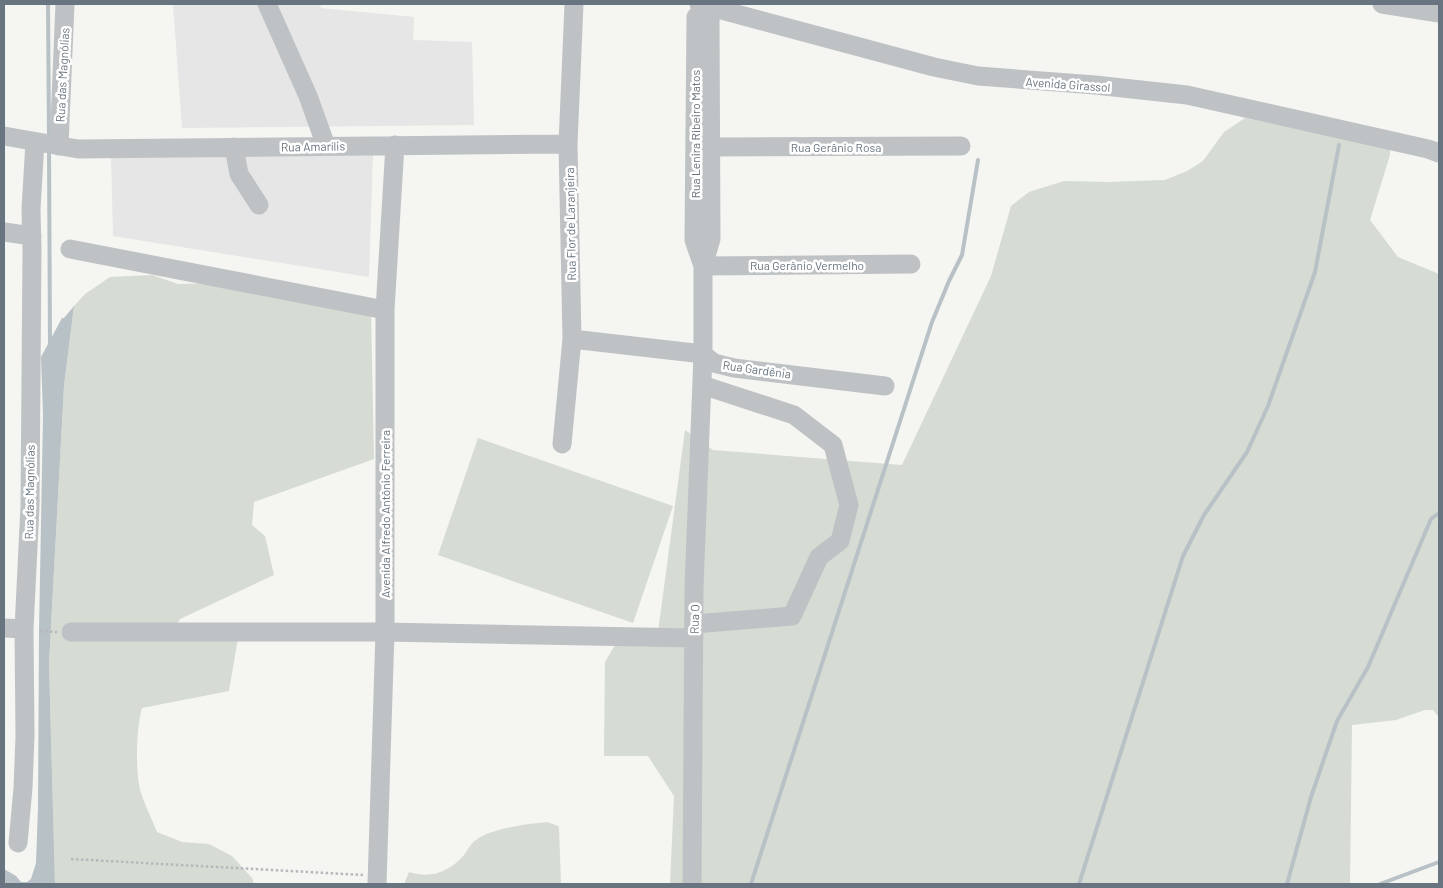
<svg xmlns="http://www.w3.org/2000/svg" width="1443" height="888" viewBox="0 0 1443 888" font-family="Barlow,sans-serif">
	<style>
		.built { fill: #e5e6e5 }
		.green { fill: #d6dbd4 }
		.water { fill: #b8c1c5 }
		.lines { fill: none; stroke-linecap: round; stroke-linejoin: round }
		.stream { stroke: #b8c1c5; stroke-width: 4 }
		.path { stroke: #b6b9bb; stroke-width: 2.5; stroke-dasharray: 2.5 2.5; stroke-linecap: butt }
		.minor { stroke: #bfc2c5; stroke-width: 19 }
		.labels { text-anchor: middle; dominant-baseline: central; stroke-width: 5; stroke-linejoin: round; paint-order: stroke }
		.street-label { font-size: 12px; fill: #68747f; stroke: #fff }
	</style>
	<rect width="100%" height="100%" fill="#f5f5f2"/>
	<!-- built -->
	<path class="built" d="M173 4H322L320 8 414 17 413 40 472 42 474 125 182 128Z
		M111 153 373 154 369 277 113 236Z"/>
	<!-- green -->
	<path class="green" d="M1245 118 1390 147V155L1370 220 1398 257 1439 274V717L1433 710H1425L1396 720 1352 725 1350 884H670L674 796 648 756H604L605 662 624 630 658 632 685 430 713 450 902 465 991 276 1011 206 1029 192 1064 181 1107 182 1165 180 1187 171 1203 161 1224 132Z
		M152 275 178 284 223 283 371 312 374 459 254 502 252 525 265 536 274 575 180 619 172 632H239L229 691 142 708C136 727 135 774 141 793 145 806 152 819 157 832L182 842 209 844 232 856 252 878 254 884H55L49 663 64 386 74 306 85 294 110 277Z
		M478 438 673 506 633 623 438 555Z
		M547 822 558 826 559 828 561 884H404L409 872C431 879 449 872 464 855 468 850 471 843 476 840 492 828 528 824 547 822Z"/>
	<!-- water -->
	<path class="water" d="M74 306 64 386 49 663 55 884H4V869L16 876 21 882H27L31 879 36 863 38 807 39 631 43 415 41 357 62 318H64Z"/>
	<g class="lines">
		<!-- stream -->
		<path class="stream" d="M48 4 49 139
			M49 148 50 344
			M751 884 932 322 949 281 962 255 978 160
			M1079 884 1183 556 1204 515 1247 452 1268 406 1315 272 1339 145
			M1287 884 1311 797 1337 721 1368 667 1428 526 1431 519 1439 513
			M1380 884 1439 862"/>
		<!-- path -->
		<path class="path" d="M40 631 57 632
			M71 859 363 875"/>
		<!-- minor -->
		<path class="minor" d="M267 4 308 96 326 146
			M699 4 934 67 978 76 1095 85 1187 95 1428 149 1439 153
			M1382 4 1439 13
			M4 136 78 149 568 144
			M59 146 65 4
			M234 147 239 174 259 205
			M711 147 961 146
			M4 232 32 236
			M70 249 385 310
			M703 266 711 239 710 20 706 5
			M703 266 911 264
			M572 339 703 354 714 363 734 368 885 386
			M562 444 572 339 568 144 574 4
			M694 624 792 616 819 557 840 541 849 505 833 445 794 415 702 385
			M4 628 24 629
			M71 632H385L694 638
			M18 843 23 788 25 736 24 629 30 506 32 248 31 209 35 142
			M377 884 385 632V310L395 145
			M692 884 694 588 703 354V266L694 240 696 17 707 4"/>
	</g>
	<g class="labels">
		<!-- street labels -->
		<g class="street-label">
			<text transform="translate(62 75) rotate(-87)">Rua das Magnólias</text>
			<text transform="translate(1068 84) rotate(4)">Avenida Girassol</text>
			<text transform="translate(695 134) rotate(-90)">Rua Lenira Ribeiro Matos</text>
			<text transform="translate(313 146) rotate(-1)">Rua Amarílis</text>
			<text x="836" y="147">Rua Gerânio Rosa</text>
			<text transform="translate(570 224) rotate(-91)">Rua Flor de Laranjeira</text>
			<text x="807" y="265">Rua Gerânio Vermelho</text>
			<text transform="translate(757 369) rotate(8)">Rua Gardênia</text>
			<text transform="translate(29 492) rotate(-89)">Rua das Magnólias</text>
			<text transform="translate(385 514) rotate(-90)">Avenida Alfredo Antônio Ferreira</text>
			<text transform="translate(694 619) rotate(-89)">Rua O</text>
		</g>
	</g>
	<!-- border -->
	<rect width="1443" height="888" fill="none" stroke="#68747f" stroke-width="10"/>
</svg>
